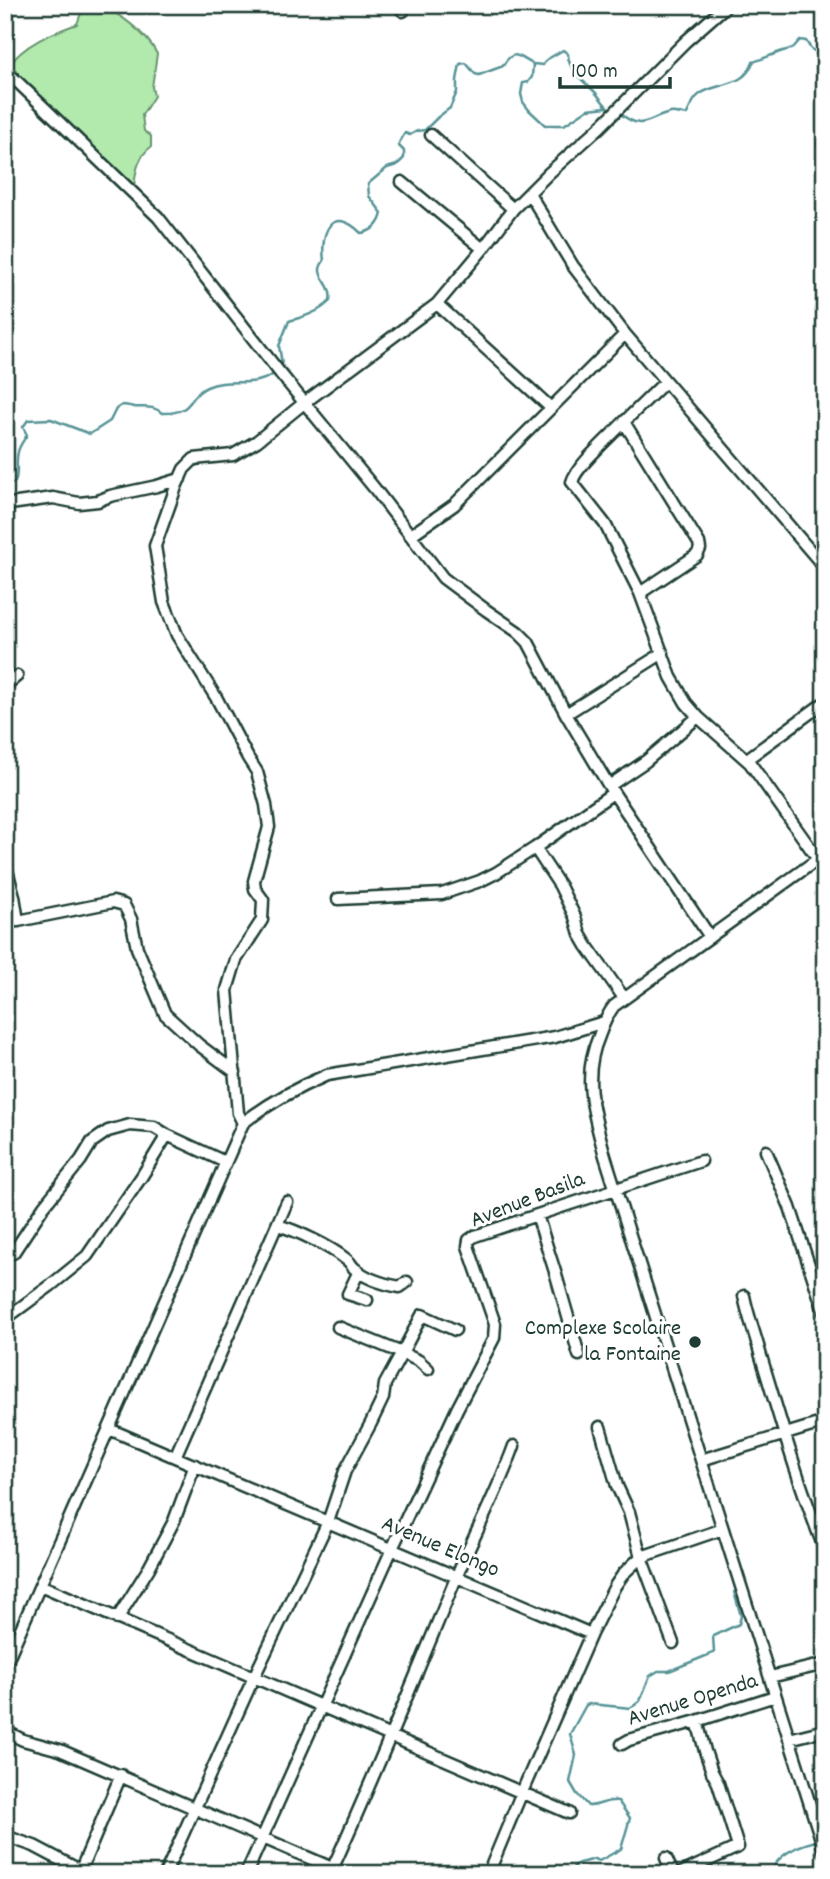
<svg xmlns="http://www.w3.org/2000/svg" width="830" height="1879" viewBox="0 0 830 1879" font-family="Dekko,sans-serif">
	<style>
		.green { fill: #b2eaad; stroke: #689470; stroke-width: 2 }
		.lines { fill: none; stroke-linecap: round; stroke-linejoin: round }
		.stream { stroke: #579395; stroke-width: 2.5 }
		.minor-casing { stroke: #1f3d34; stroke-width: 15 }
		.minor { stroke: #fff; stroke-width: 10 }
		.poi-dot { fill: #1f3d34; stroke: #fff; stroke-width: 2.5 }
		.labels { text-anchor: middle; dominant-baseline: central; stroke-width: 6; stroke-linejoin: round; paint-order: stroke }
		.street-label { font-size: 23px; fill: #1f3d34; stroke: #fff }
		.poi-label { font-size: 23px; fill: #1f3d34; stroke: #fff; text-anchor: end }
	</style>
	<rect width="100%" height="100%" fill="#fff"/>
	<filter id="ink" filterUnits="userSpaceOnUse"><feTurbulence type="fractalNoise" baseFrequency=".0143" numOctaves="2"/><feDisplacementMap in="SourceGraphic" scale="14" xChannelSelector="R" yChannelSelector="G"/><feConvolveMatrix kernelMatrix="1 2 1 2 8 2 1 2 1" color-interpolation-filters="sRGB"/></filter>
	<g filter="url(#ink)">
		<!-- green -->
		<path class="green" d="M84 5C88 5 92 5 96 5 116 9 148 35 157 54L152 87 154 96 142 115 144 131 151 136V147C138 156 135 173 134 189L7 68C23 44 52 33 77 24Z"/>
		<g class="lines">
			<!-- stream -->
			<path class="stream" d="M533 64 543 65 546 60 563 50 568 54C568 70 583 81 594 91 600 97 603 104 610 109
				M621 114C643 132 648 118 670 113 676 112 681 115 687 114 690 107 694 98 700 94 717 82 744 88 753 62 764 59 784 49 792 49L800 40 806 41 811 49 818 53 822 52 825 48
				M280 369 282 364 279 346 289 321C303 317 320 312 330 301 334 282 311 276 324 261 320 231 332 205 361 233 372 232 380 224 382 213L369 196 368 184 387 168 397 165 404 158V151L399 146V143L405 133 410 135 417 131 425 130 438 117 450 108 457 92V80L460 64 466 63 475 74 479 75 503 66C513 47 520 58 533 64L532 77 528 82 523 83 521 94 523 102 529 110 545 125H564L588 109 607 107
				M5 487 15 482C19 472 15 462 18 452 19 446 24 440 27 435L23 427 28 420 51 419 90 434 110 421 116 409 122 405C126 405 130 406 134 407 145 408 153 405 162 413 195 414 187 395 207 387 229 377 255 389 275 373
				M570 1874C577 1858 581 1865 594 1859L599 1861 621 1849 630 1818 618 1801C608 1799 599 1806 588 1806L577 1794 570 1782 576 1755 570 1734 586 1705 590 1704 631 1708 640 1701 650 1676 658 1671H669L713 1653 714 1652 713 1636 739 1624 741 1616 734 1592
				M772 1874C773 1870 774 1866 776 1863 785 1851 804 1843 818 1841"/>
			<!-- minor casing -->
			<g class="minor-casing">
				<path id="minor" d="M398 5 403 11
					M5 70 158 217 280 373 375 489 443 578 486 610 518 632 528 642 566 714 609 786 710 937
					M431 135 513 209
					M824 144 825 146
					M402 182 483 249
					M529 193 573 266 625 334 825 568
					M437 304 483 249 513 209 549 173 599 128 686 41 727 5
					M665 382 624 422 699 543 700 549 697 555 640 593 671 677 686 703 698 717 750 763 818 859
					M624 422C612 435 576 466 572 482L605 524 640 593
					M5 512 10 504 53 498 79 503 98 501 110 496 157 486 180 479
					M411 535 454 505 625 334
					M5 686 17 676
					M566 714 663 653
					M747 759 825 702
					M609 786 646 761 698 717
					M535 848 560 886 575 917 580 934 587 946 624 998
					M825 854 614 1006C607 1015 603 1025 599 1036 581 1078 594 1114 605 1156L825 1852
					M5 863 14 896 18 921
					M338 899 442 894 480 881 496 873 535 848 613 793
					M5 922 18 921 113 902 124 905 131 919 137 948 165 1014 199 1045 235 1072
					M243 1123 238 1113 227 990 236 960 262 920 263 900 255 889 254 881 269 827 266 805 257 772 248 758 217 699 177 635 164 602 155 546 176 487 184 469 194 459 233 455 257 441 304 403 437 304 551 408
					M766 1151 790 1207 825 1314
					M537 1215 556 1275 579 1355
					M277 1225C296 1230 331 1247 347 1260 351 1263 350 1264 354 1268 366 1279 383 1284 400 1287L407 1282
					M13 1253 44 1206 81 1160 92 1142 108 1131 130 1125 154 1127 167 1135 225 1162
					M359 1271 348 1294 367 1300
					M744 1296C748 1316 755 1334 760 1353 780 1419 799 1486 825 1550
					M5 1319 50 1286 87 1256 142 1176 167 1135
					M338 1327 402 1353 422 1315 455 1330
					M600 1427 617 1486 629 1512 641 1557 673 1643
					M109 1429 591 1634 615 1586 624 1573 641 1557 723 1529
					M175 1457 287 1202
					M701 1460 825 1422
					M40 1585 569 1813
					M117 1619 149 1568 174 1521 195 1465
					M5 1665 243 1123C269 1103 296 1088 327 1075L555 1037 604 1022
					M770 1677 825 1664
					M5 1731 23 1740 60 1750 346 1874
					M789 1739 825 1730
					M622 1744 629 1740 697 1721 775 1696
					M5 1836 34 1846 87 1874
					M666 1858 673 1874
					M79 1874 121 1775
					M165 1874 254 1677 328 1522 345 1471 371 1423 383 1398 385 1384 402 1353 419 1361 428 1369
					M246 1874 392 1549 457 1409 494 1338 495 1324 468 1246 469 1240 475 1236 537 1215 701 1161
					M330 1874C375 1776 415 1677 456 1578 475 1533 498 1491 514 1446
					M488 1874 522 1792 591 1634
					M679 1874 738 1847 718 1783 712 1772 705 1751 697 1721"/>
			</g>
			<!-- minor -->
			<use href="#minor" class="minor"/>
		</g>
	</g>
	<!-- markers -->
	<circle class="poi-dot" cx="695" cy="1342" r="7"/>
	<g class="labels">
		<!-- street labels -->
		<g class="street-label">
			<text transform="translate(528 1201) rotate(-21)">Avenue Basila</text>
			<text transform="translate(440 1548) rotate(23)">Avenue Elongo</text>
			<text transform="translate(693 1701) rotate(-17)">Avenue Openda</text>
		</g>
		<!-- poi labels -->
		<g class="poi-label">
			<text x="681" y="1329">Complexe Scolaire<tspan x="681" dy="26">la Fontaine</tspan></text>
		</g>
	</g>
	<!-- margin -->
	<rect width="830" height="1879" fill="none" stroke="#fff" stroke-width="28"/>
	<rect x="14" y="14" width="802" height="1851" fill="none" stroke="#1f3d34" stroke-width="2.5" filter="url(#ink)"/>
	<!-- scale -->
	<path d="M560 77v10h110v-10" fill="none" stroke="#1f3d34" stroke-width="3.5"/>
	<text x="571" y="77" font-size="21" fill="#1f3d34" stroke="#ffffff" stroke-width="5" paint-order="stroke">100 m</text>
</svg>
